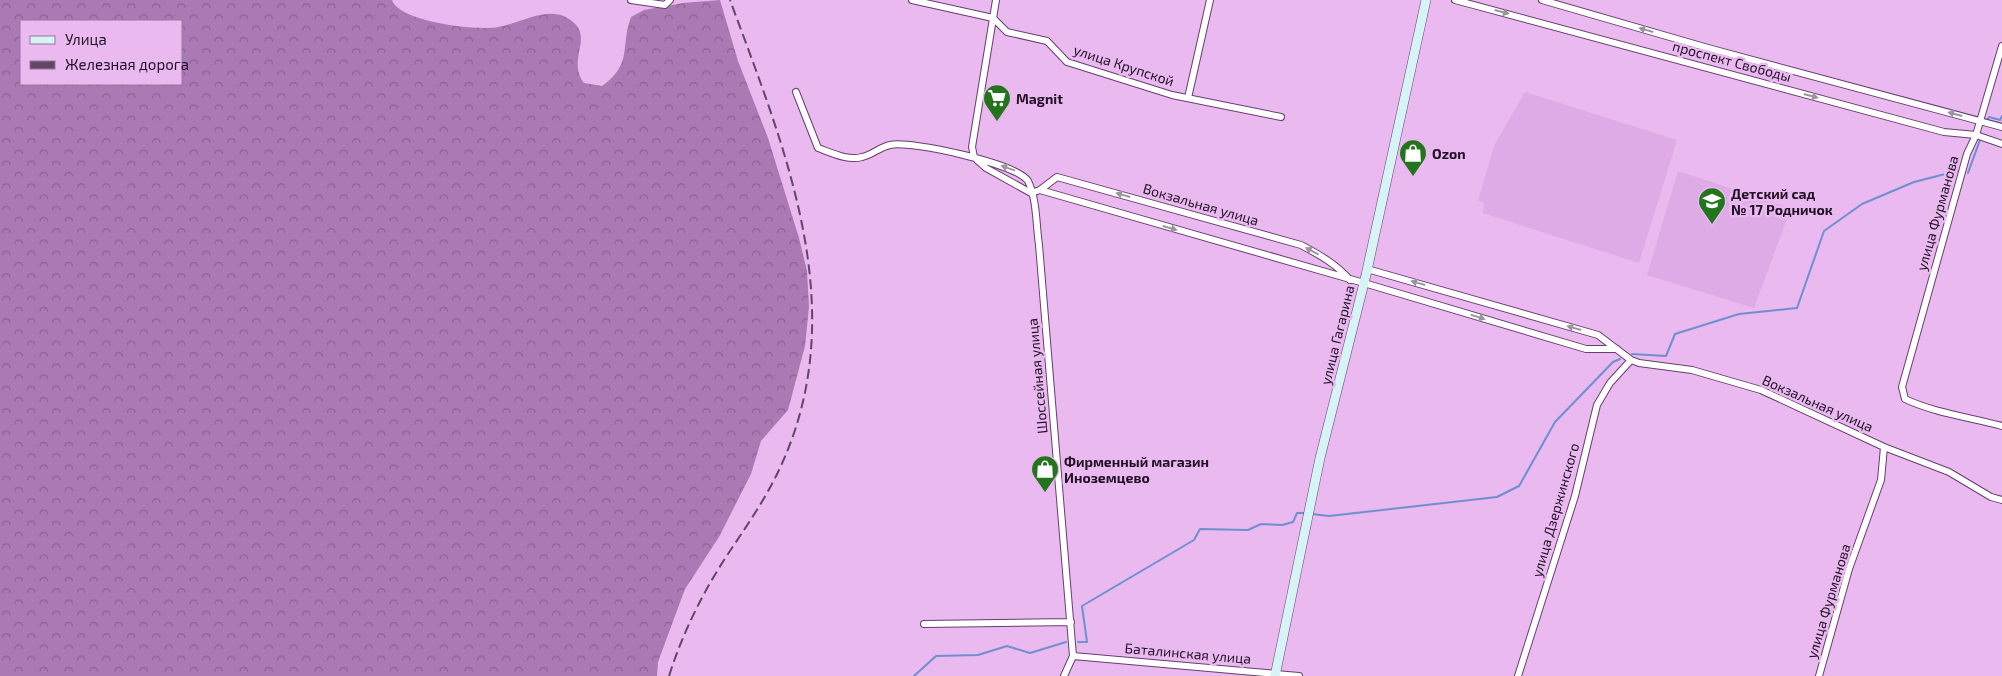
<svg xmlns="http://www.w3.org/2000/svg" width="2002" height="676" viewBox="0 0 2002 676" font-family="'Exo 2',sans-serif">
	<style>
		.built { fill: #deabe6 }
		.forest { fill: url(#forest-crowns); fill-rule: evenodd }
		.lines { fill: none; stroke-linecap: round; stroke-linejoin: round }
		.stream { stroke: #6e90ce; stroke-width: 2 }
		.minor-casing { stroke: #673e6e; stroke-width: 8 }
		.secondary-casing { stroke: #673e6e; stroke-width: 10 }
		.minor { stroke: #fff; stroke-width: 6 }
		.secondary { stroke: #d6f3f6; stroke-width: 9 }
		.rail { stroke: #614665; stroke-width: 2; stroke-dasharray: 10 5; stroke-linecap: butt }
		.oneway { fill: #9c949d }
		.labels { text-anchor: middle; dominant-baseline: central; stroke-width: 5; stroke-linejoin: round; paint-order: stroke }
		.street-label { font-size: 14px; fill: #221125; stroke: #e9b9f0 }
		.poi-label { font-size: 14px; font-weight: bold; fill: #221125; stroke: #e9b9f0; text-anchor: start }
	</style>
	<defs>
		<pattern id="forest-crowns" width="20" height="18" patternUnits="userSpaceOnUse" patternTransform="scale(1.25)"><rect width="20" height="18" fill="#ab79b3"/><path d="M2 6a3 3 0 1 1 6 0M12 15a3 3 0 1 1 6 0" fill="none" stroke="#8b6291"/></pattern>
	</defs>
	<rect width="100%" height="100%" fill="#e9b9f0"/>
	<!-- built -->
	<path class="built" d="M1525 92 1677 140 1639 263 1483 213 1484 203 1478 201 1494 146Z
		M1678 171 1791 208 1754 308 1647 275Z"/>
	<!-- forest -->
	<path class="forest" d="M0 0H392C399 22 477 31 498 27 523 23 552 2 574 23 592 38 567 61 584 83L602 86C633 64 620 47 631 17L644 10 683 3 720 0 738 61 768 138 799 238 807 271 809 307 805 346 788 410 761 441 751 474 719 537 685 589 658 662 657 676H0ZM21 21H181V84H21Z"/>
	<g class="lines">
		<!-- stream -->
		<path class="stream" d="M1987 120 1989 117 2000 120 2002 116
			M1968 173 1980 140
			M1632 354 1666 356 1675 334 1739 314 1797 308 1824 231 1862 204 1914 182 1957 171
			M1312 514 1329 516 1497 497 1519 486 1555 422 1613 362 1620 359
			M1078 642H1087L1082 606 1194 540 1200 529 1248 530 1261 524 1282 525 1293 522 1297 513H1305
			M914 676 936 656 978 655 1007 646 1030 653 1066 642"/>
		<!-- minor casing -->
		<g class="minor-casing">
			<path id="minor" d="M631 0 665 5 670 0
				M912 0 993 18 1007 32 1047 41 1067 62 1172 95 1281 117
				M1455 0 1944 132 1976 135 2002 144
				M1542 0 1708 48 2002 127
				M2002 46 1976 135 1967 154 1902 387 1905 399C1935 413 1969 417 2002 426
				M796 92 818 148C832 153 848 161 862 157 872 155 880 147 890 145 910 140 1018 164 1028 181 1037 199 1036 225 1039 245L1073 656 1064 676
				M1188 98 1210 0
				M974 157 972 147 996 0
				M977 160 986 168 1031 193 1040 190 1057 177 1301 245C1320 255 1336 264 1350 280
				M1040 190 1364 283 1586 349H1617
				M1367 269 1598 335 1631 360 1639 363 1692 370 1761 390 1884 447 1949 472 1991 497 2002 500
				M924 624 1071 622
				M1073 656 1299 676
				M1518 676 1575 496 1597 405 1610 383 1631 360
				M1819 676 1849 569 1881 480 1884 447"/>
		</g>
		<!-- secondary casing -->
		<g class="secondary-casing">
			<path id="secondary" d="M1275 676 1320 458 1366 275 1426 0"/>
		</g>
		<!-- minor -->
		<use href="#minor" class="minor"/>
		<!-- secondary -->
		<use href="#secondary" class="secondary"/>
		<!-- rail -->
		<path class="rail" d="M669 676C682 635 701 596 724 560 743 531 764 502 779 470 854 312 786 152 730 0"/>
	</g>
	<!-- one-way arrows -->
	<defs><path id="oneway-solid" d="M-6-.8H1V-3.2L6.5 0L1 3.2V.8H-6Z" transform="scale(1.25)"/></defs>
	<g class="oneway">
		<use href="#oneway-solid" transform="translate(1502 12) rotate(15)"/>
		<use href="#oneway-solid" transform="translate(1646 30) rotate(-164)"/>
		<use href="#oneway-solid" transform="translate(1811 96) rotate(15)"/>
		<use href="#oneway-solid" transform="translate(1955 114) rotate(-165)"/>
		<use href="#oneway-solid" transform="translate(1008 168) rotate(-160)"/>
		<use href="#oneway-solid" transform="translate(1123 195) rotate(-164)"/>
		<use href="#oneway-solid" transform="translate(1170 228) rotate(16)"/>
		<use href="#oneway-solid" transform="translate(1312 251) rotate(-152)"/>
		<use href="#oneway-solid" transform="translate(1418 283) rotate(-164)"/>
		<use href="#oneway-solid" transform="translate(1478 317) rotate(17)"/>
		<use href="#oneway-solid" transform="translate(1574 328) rotate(-164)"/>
	</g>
	<!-- icons -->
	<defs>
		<g id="supermarket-pin" transform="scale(1.4375)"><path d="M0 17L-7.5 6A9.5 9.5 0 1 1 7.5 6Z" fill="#23741d" stroke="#e9b9f0"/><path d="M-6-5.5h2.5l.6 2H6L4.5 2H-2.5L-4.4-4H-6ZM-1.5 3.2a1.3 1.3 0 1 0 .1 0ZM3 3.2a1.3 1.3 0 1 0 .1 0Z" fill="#fff"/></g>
		<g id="shop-pin" transform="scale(1.4375)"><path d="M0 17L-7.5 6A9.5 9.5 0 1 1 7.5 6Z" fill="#23741d" stroke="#e9b9f0"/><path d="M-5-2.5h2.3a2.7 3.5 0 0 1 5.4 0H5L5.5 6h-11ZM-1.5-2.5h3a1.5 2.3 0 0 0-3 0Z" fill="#fff"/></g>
		<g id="school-pin" transform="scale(1.4375)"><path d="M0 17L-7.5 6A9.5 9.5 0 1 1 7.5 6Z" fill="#23741d" stroke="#e9b9f0"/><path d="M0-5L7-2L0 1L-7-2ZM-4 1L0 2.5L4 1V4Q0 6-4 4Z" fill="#fff"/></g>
	</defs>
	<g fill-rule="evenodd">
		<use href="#supermarket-pin" x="997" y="98"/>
		<use href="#shop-pin" x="1413" y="153"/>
		<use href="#school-pin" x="1712" y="201"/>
		<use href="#shop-pin" x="1045" y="469"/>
	</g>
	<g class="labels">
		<!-- street labels -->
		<g class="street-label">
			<text transform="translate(1732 61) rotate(15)">проспект Свободы</text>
			<text transform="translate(1124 65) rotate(18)">улица Крупской</text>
			<text transform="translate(1201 204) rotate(16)">Вокзальная улица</text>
			<text transform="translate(1937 213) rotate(-74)">улица Фурманова</text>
			<text transform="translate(1337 335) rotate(-76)">улица Гагарина</text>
			<text transform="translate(1037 376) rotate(-95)">Шоссейная улица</text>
			<text transform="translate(1818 403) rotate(24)">Вокзальная улица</text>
			<text transform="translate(1555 510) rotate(-74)">улица Дзержинского</text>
			<text transform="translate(1828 601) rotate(-73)">улица Фурманова</text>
			<text transform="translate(1188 653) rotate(5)">Баталинская улица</text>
		</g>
		<!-- poi labels -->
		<g class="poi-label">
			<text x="1016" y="98">Magnit</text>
			<text x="1432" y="153">Ozon</text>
			<text x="1731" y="193">Детский сад<tspan x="1731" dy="16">№ 17 Родничок</tspan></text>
			<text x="1064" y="461">Фирменный магазин<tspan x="1064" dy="16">Иноземцево</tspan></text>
		</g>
	</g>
	<!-- legend -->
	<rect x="20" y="20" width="162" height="65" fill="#e9b9f0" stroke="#99769f"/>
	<rect x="30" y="36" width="25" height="8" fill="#d6f3f6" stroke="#99769f"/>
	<text x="65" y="45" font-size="15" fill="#221125">Улица</text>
	<rect x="30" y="61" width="25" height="8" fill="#614665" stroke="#99769f"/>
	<text x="65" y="70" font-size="15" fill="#221125">Железная дорога</text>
</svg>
